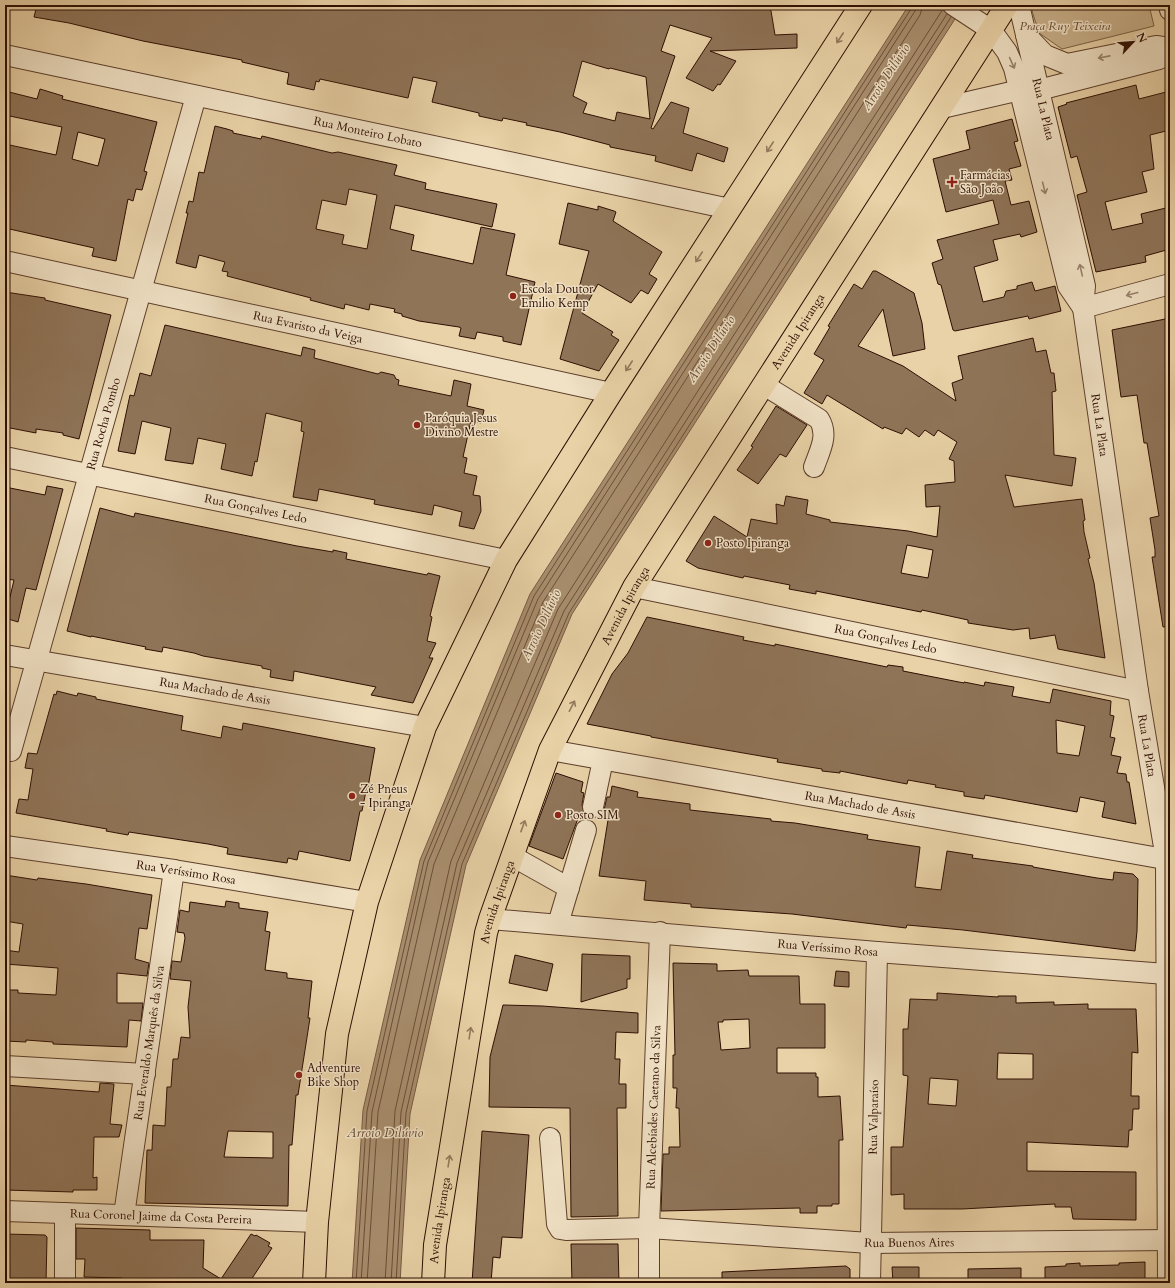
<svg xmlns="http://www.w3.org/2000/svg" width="1175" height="1288" viewBox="0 0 1175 1288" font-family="Cardo,serif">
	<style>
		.green { fill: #c9b18b; stroke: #7c6046 }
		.water { fill: #a98f6f; stroke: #785b43 }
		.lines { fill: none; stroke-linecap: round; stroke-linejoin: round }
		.shore { stroke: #6c4e38; stroke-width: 1 }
		.building { fill: #8f7458; stroke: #2e0e02; fill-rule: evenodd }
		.minor-casing { stroke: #5d3f2b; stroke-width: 22 }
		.major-casing { stroke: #2e0e02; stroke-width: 24 }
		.minor { stroke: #f1e2c6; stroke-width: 20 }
		.major { stroke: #e9d2a7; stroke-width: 22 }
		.oneway { stroke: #957a5d }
		.oneway2 { stroke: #99836e }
		.poi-dot { fill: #8f2418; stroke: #f1e2c6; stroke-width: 1.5 }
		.labels { text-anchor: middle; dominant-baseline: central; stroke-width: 3; stroke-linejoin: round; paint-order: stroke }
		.park-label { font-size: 12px; font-style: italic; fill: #644732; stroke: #f1e2c6 }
		.street-label { font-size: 12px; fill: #2e0e02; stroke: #f1e2c6 }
		.poi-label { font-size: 12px; fill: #2e0e02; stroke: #f1e2c6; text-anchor: start }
		.water-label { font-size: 13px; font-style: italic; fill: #654833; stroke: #f1e2c6 }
	</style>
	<rect width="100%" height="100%" fill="#e9d2a7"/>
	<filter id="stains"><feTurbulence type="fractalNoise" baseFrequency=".005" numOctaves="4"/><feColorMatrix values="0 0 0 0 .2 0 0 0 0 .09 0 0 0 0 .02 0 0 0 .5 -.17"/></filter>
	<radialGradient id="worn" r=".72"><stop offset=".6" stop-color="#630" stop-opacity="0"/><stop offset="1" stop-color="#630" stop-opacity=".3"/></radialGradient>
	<!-- green -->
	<path class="green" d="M1036 5H1149L1154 26 1062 49 1039 33 1032 11Z"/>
	<!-- water -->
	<path class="water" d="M909 5H964L572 614 466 865 410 1114 400 1283H352L363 1110 420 860 530 594Z"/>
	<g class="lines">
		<!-- shore -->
		<path class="shore" d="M356 1283 367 1111 424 861 534 596 911 9 912 5
			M361 1283 372 1112 428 862 538 599 915 11 917 5
			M367 1283 378 1112 434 864 543 602 920 15 923 5
			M385 1283 395 1111 451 861 558 609 943 9
			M391 1283 401 1112 457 863 564 611 947 14
			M396 1283 406 1113 462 864 569 613 951 17"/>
	</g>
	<!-- building -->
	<path class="building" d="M37 5H660L671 7 672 5H710L720 8 741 5H770L775 35 797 34V48L710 51 736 61 720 85 718 84 713 91 686 78 712 38 670 25 661 51 675 56 651 128 653 129 671 102 689 108 683 133 728 148 724 162 697 153 692 171 655 161 656 156 610 147V145L560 132 526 125 527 123 503 118 502 121 479 116V113L432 102 437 82 413 77 408 98 320 79 319 82 316 81 314 90 287 84 289 73 242 62V60L143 41 69 23 34 17ZM582 61 609 69 610 68 646 77 650 119 617 112 615 121 583 113 587 103 573 96Z
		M1136 85 1139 99 1170 91V130L1150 135 1154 169 1142 172 1147 192 1105 202 1112 230 1143 223 1141 214 1170 207V249L1145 256 1146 262 1096 272 1077 195 1087 192 1077 156 1071 158 1058 107 1067 104 1066 103Z
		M40 89 63 96 62 99 157 122 144 171 147 172 142 190 136 189 133 201 128 199 116 261 92 256 94 248 5 228V187L8 170 5 169V144L56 155 62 127 5 115V91L37 99ZM78 132 105 139 98 166 72 159Z
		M1012 119 1018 141 1014 142 1021 166 1009 169 1012 180 1005 181 1011 205 1029 201 1037 232 1021 237 1020 234 993 240 998 260 974 267 983 302 1004 297 1006 291 1017 289V286L1032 282 1035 291 1055 286 1061 311 1029 319 1028 316 955 331 953 330 941 285 938 284 932 263 943 259 937 240 999 224 993 200 946 212 933 159 970 149 966 131Z
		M215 126 227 129 233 131V133L261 139 262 136 332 153 338 152 397 165 394 175 426 183 425 189 497 204 492 227 395 205 390 229 414 235 411 250 473 264 481 227 515 234 506 275 535 282 521 345 503 341V337L477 332 475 339 459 336 461 328 459 327 419 321 402 316V314L394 312 395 309 370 304 369 310 345 304 344 309 310 300 311 298 227 276 228 272 222 271 225 262 199 255 196 268 176 263 188 213H186L189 201 193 202 199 172 204 173ZM349 189 377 195 367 249 342 244 344 235 316 229 322 200 346 205Z
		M568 203 598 210V206L614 211 616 212 613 221 662 252 649 274 657 279 648 294 641 290 631 303 598 284 582 313 613 332 611 335 619 340 599 371 560 359 589 251 559 244Z
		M873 271H876L914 293 922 323 925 349 893 356 883 309 858 346 903 366 956 401 952 383 963 379 958 356 1033 338 1036 352 1046 350 1051 373H1054L1056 391 1052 392 1054 455 1076 458 1072 486 1005 475 1014 507 1082 499 1085 520 1083 521 1084 532 1090 558 1088 559 1094 583 1105 658 1058 649 1055 635 1030 639 1029 628 1013 630 968 623V620L922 610 921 612 816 591V594L789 589 790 585 744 576 743 578 698 568 686 561 714 516 747 537 751 519 777 524 776 504 784 506 786 496 808 500 806 514 830 520V522L908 531 937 537 940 506 926 507 925 485 955 482 954 461 949 459 957 442 938 430 934 436 925 430 919 437 906 428 902 434 884 427 883 429 827 395 822 404 804 393 824 360 814 354 830 327 828 326 854 284 862 289ZM907 545 933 550 928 578 901 573Z
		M5 292 45 298V300L111 315 79 439 63 435V433L36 429V433L5 427Z
		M1170 318V626L1163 627 1152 557H1155V550L1150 518 1159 516 1147 443H1144L1137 395 1121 397 1112 330Z
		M165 325 301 356 303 347 315 350 314 358 378 374 381 372 394 375 396 379 399 380 398 385 451 396 454 380 471 384 467 406 484 410 481 423 471 421 463 457 467 458 464 473 477 476 473 495 480 496 481 511 474 529 459 526 462 512 434 505 432 515 374 504 375 500 319 489 317 501 293 497 304 432 301 431 302 422 266 413 257 462 255 461 252 476 221 469 226 444 198 438 193 464 165 460 171 428 142 421 135 454 118 451 130 395 134 396 140 373 151 376Z
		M776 406 807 425 786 457 780 454 758 484 737 470 753 447 751 446Z
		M47 486 63 489 36 590 26 588 18 622 5 618 14 580 5 579V487L45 495Z
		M100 508 134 517 135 513 297 546 333 552V550L347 553 346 559 427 575 428 573 440 576 430 616 432 617 427 641 436 643 429 658H433L413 703 371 695 376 687 294 671 293 681 270 677 271 670 262 668V666L203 656 194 653 163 647 162 652 145 649 146 647 91 636V637L67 631Z
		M647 617 744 637 743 640 775 646V644L887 667 888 665 903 667V671L964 683V682L984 686 985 682 1014 687 1012 696 1050 703 1053 689 1111 701 1110 715 1114 716 1110 737 1115 738 1111 755 1121 757 1117 773 1126 774 1127 782H1129L1136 824 1102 817 1105 802 1080 797 1077 812 985 795 984 799 964 796V792L935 787 936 785 908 780 907 784 840 771V773L822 771V769L777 762 778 759 651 737V736L587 724 612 674 628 653ZM1056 720 1085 726 1079 756 1057 753Z
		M57 691 77 696 78 693 96 697V699L183 716 181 730 221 738 223 726 242 730 243 723 375 748 368 787 367 786 362 811H360L350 861 299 851 297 860 288 858 287 863 227 854 228 848 208 844 129 832 128 835 106 831 107 829 16 813 19 799 28 800 33 769 25 768 28 753 37 754 54 694 56 695Z
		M556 773 583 782 581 792 584 793 582 805 585 814 580 813 563 859 529 846Z
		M612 786 638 792 637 797 690 804V810L771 819V821L795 823 868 835 867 839 920 847 915 887 941 890 947 851 973 855 972 858 1033 866V867L1097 878 1113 880 1114 872 1133 874 1138 879 1137 931 1135 951 963 930 907 925 906 928 792 914 691 907V904L644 900 646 881 599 876 608 820 597 818 604 810 607 797H610Z
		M5 875 37 880 38 878 86 884 152 895 147 929 139 928 135 959 149 963 147 976 117 973V1003H143L141 1021 129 1020 127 1047 53 1044V1042L26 1040V1042L5 1041 7 1005H5V990H18V993L56 995 58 968 5 964V950L19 952 23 924 5 921Z
		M226 901 239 903V908L268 912 265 931 270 932 265 970 287 973V978L312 981 308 1018H310L298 1095H296L292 1145H289L288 1206 145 1203 147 1150H152L153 1125 165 1126 167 1087H171L173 1059H178L181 1037 190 1038 188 1007 191 981 170 979 172 961 181 962 185 938 184 933 177 932 180 910 189 912 190 902 225 907ZM228 1131 273 1132V1158L224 1157Z
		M582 954 630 956V979H627V988L581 1002Z
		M515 955 553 964 547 991 509 983Z
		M673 963 717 964V971L748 970 749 976H799L800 1004H825V1048H777V1073H816V1077H818V1097L840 1096 843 1140H839V1204H832V1206H817V1213H800V1208L661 1211 663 1154H669V1147H680L679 1108H676L677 1088H673V1055H675ZM749 1019 750 1048 721 1050 718 1022H723V1020Z
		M836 971 849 972V987L834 986Z
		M937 993 998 997V996H1016V1003L1054 1002V1005L1088 1004V1009H1136L1138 1053 1132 1052 1131 1096H1139V1109H1133L1132 1130H1129L1128 1147 1027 1142V1171L1136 1172V1220L1073 1219 1071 1207H1055V1204L962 1209H904V1194L891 1195V1147H903L908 1076 903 1075V1029H908L910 999 937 1000ZM998 1053 1033 1054V1079H997ZM930 1078 958 1080 956 1106 928 1104Z
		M503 1005 542 1006 638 1013V1033L616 1032 615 1059H620L619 1084H626V1108H617L618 1216 571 1217 570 1108 489 1107 490 1057Z
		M100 1083 114 1084 110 1124 122 1125 119 1137H94L93 1178 97 1177V1190H73V1192L5 1190V1085L99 1092Z
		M482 1131 529 1135 522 1238 502 1237 500 1258 493 1257 491 1283H472Z
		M76 1228 150 1230V1240H204L203 1268 221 1279 251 1234 255 1236 256 1235 270 1243 268 1246 272 1248 249 1283H122V1278L84 1277 85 1259H76Z
		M5 1234 45 1235 47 1237 46 1283H5Z
		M571 1244H618L619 1283H572Z
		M1145 1262V1283H1045V1267L1066 1266V1264L1080 1263V1266L1119 1265V1263Z
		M846 1266 850 1269V1283H722V1272Z
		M892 1267H919V1283H893Z
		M1021 1268V1283H968V1269Z"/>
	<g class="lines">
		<!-- minor casing -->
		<g class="minor-casing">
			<g id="minor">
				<path d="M953 5 991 30 1007 52 1014 68 1068 286 1083 308"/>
				<path id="s1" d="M1019 5 1085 286 1083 308 1138 691 1166 859 1168 1283"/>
				<path d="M1169 5 1170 10"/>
				<path d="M1026 35 1045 55 1067 64 1156 46 1170 48"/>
				<path id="s2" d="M5 55 730 209"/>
				<path d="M1039 90 1159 59 1167 54"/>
				<path d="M942 108 1020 90"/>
				<path id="s3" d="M5 261 611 393"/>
				<path d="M1083 308 1170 284"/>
				<path d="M764 385 819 419C829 435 820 450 814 467"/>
				<path id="s4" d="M5 457 506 560"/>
				<path id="s5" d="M634 587 1138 691"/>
				<path id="s6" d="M5 655 425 727"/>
				<path id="s7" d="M550 750 1170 860"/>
				<path id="s8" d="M11 751 196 96"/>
				<path d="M593 807 603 760"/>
				<path id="s9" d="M5 846 174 870 367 902"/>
				<path d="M512 856 569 888"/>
				<path id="s10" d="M490 919 877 952 1166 974"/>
				<path d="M558 924 586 830"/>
				<path d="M5 1066 145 1074"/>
				<path id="s11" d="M550 1138 557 1224 560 1229 566 1230 649 1228 870 1243 1170 1240"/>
				<path id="s12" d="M5 1211 317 1222"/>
				<path id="s13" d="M124 1215 174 870"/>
				<path d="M65 1283V1213"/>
				<path id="s14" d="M649 1283V1228L660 932"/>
				<path id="s15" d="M870 1283 877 952"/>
			</g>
		</g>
		<!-- major casing -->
		<g class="major-casing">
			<g id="major">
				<path d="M314 1283 317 1222 337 1034 367 902 425 727 506 560 611 393 861 5"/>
				<path id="s16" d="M433 1283 435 1245 486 933 490 919 550 750 634 587 1007 5"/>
			</g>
		</g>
		<!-- minor -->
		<use href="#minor" class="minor"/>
		<!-- major -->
		<use href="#major" class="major"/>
	</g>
	<!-- one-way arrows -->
	<defs><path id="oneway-shaft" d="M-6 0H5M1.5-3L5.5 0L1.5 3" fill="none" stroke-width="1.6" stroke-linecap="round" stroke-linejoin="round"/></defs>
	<g class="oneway">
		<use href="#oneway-shaft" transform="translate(840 38) rotate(123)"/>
		<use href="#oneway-shaft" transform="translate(770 147) rotate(123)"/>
		<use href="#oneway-shaft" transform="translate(699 257) rotate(123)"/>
		<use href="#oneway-shaft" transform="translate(629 366) rotate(123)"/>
		<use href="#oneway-shaft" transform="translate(572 706) rotate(-63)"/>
		<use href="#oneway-shaft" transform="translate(523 826) rotate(-70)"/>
		<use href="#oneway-shaft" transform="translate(470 1033) rotate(-81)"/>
		<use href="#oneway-shaft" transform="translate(449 1161) rotate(-81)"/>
	</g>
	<g class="oneway2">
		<use href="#oneway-shaft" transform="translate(1104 57) rotate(169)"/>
		<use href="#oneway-shaft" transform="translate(1012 63) rotate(66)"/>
		<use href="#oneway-shaft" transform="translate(1044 188) rotate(76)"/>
		<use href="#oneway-shaft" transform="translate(1081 270) rotate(-103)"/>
		<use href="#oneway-shaft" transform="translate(1132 294) rotate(165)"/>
	</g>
	<!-- markers -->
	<g class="poi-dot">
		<path d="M950 176h4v4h4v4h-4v4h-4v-4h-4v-4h4z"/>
		<circle cx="513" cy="296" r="4"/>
		<circle cx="417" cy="425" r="4"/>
		<circle cx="708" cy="543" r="4"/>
		<circle cx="352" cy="796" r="4"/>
		<circle cx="558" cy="815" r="4"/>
		<circle cx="299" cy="1075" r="4"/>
	</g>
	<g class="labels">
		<!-- park labels -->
		<g class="park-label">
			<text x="1065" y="26">Praça Ruy Teixeira</text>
		</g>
		<!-- street labels -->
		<g class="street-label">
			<text stroke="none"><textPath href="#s1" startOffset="107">Rua La Plata</textPath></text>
			<text stroke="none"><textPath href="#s2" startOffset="371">Rua Monteiro Lobato</textPath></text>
			<text stroke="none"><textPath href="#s3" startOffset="310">Rua Evaristo da Veiga</textPath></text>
			<text stroke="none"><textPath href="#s16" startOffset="1035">Avenida Ipiranga</textPath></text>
			<text stroke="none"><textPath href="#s8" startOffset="340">Rua Rocha Pombo</textPath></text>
			<text stroke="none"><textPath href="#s1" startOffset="429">Rua La Plata</textPath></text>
			<text stroke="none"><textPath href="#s4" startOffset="256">Rua Gonçalves Ledo</textPath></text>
			<text stroke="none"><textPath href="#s16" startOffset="711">Avenida Ipiranga</textPath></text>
			<text stroke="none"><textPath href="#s5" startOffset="257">Rua Gonçalves Ledo</textPath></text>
			<text stroke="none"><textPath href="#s6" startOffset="213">Rua Machado de Assis</textPath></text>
			<text stroke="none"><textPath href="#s1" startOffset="753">Rua La Plata</textPath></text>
			<text stroke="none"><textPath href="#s7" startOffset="315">Rua Machado de Assis</textPath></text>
			<text stroke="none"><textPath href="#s9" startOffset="183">Rua Veríssimo Rosa</textPath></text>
			<text stroke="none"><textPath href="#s16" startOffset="387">Avenida Ipiranga</textPath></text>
			<text stroke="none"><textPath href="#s10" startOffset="339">Rua Veríssimo Rosa</textPath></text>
			<text stroke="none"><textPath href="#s13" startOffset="174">Rua Everaldo Marquês da Silva</textPath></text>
			<text stroke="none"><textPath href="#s14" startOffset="176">Rua Alcebíades Caetano da Silva</textPath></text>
			<text stroke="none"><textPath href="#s15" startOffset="166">Rua Valparaíso</textPath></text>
			<text stroke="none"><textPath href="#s12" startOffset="156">Rua Coronel Jaime da Costa Pereira</textPath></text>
			<text stroke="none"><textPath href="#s16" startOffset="63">Avenida Ipiranga</textPath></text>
			<text stroke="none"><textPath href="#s11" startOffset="442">Rua Buenos Aires</textPath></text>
		</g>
		<!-- poi labels -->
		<g class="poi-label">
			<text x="960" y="175">Farmácias<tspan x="960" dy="14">São João</tspan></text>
			<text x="521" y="289">Escola Doutor<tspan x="521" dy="14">Emilio Kemp</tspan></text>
			<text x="425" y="418">Paróquia Jesus<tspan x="425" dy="14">Divino Mestre</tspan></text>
			<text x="716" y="543">Posto Ipiranga</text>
			<text x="360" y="789">Zé Pneus<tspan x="360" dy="14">- Ipiranga</tspan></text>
			<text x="566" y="815">Posto SIM</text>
			<text x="307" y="1068">Adventure<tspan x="307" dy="14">Bike Shop</tspan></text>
		</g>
		<!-- water labels -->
		<g class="water-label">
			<text transform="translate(886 77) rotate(-57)">Arroio Dilúvio</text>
			<text transform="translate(711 349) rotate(-57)">Arroio Dilúvio</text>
			<text transform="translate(541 625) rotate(-65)">Arroio Dilúvio</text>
			<text x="385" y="1133">Arroio Dilúvio</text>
		</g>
	</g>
	<!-- margin -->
	<rect width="1175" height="1288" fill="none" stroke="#e9d2a7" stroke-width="20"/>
	<rect x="6" y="6" width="1163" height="1276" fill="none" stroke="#2e0e02" stroke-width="2"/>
	<rect x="10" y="10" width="1155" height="1268" fill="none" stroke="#2e0e02"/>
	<!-- north arrow -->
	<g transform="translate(1133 42) rotate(64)" stroke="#f1e2c6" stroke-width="3" paint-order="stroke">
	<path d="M0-3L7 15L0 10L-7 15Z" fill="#2e0e02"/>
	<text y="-6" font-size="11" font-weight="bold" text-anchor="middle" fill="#2e0e02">N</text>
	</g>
	<rect width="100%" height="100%" filter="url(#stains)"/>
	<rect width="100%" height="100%" fill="url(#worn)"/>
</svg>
